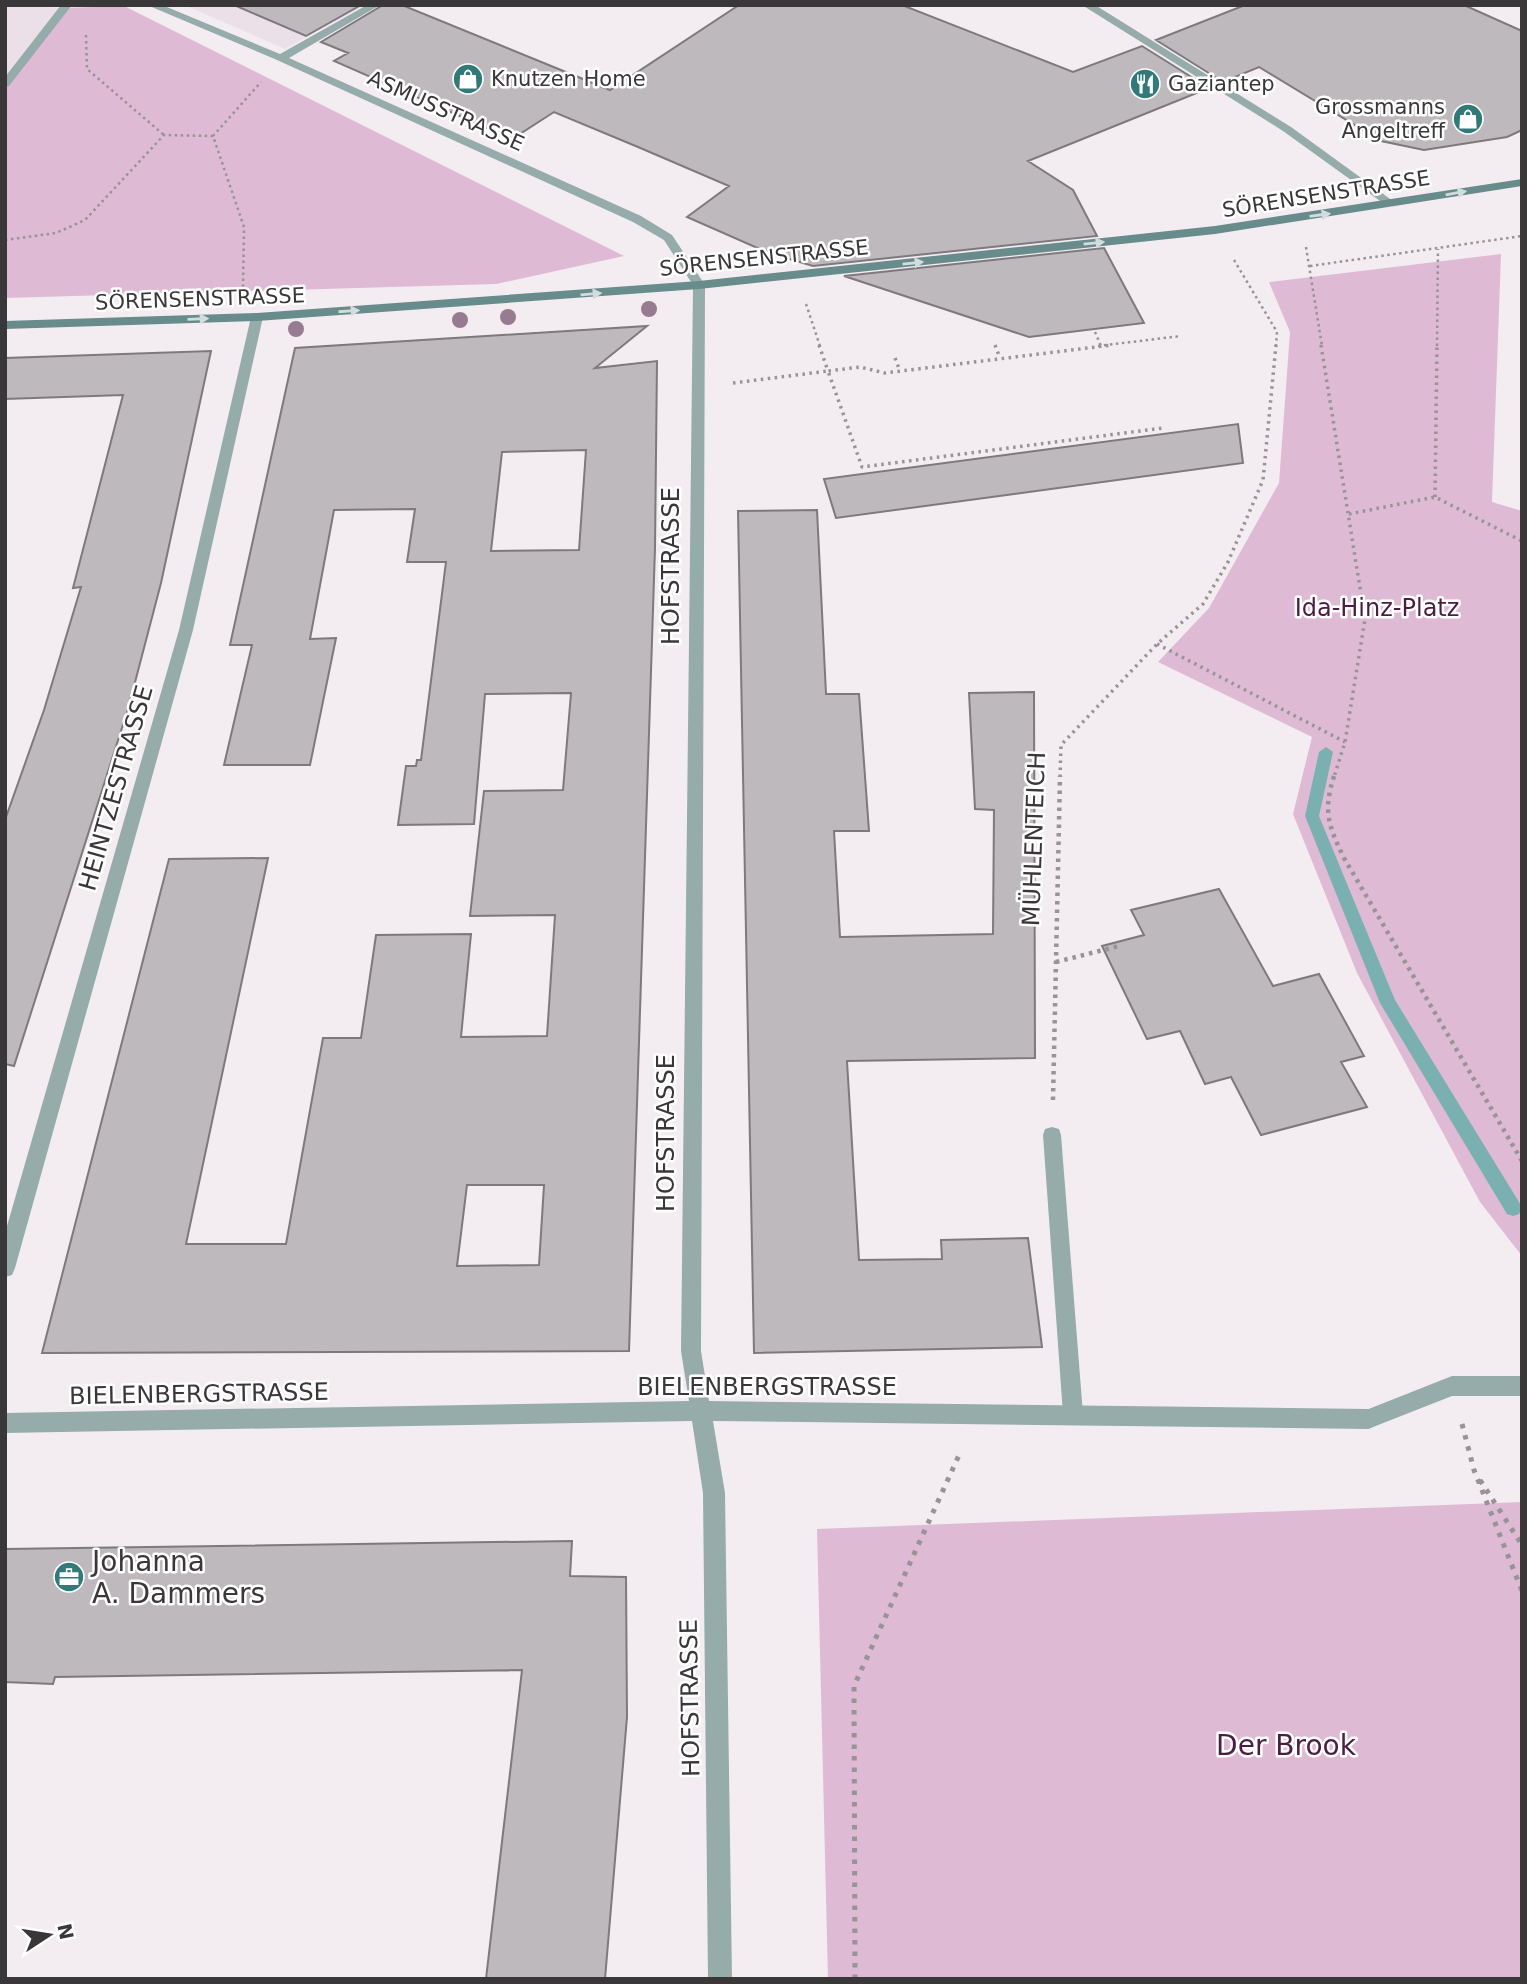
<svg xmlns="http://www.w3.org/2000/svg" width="1527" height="1984" viewBox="0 0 1527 1984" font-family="'DejaVu Sans',sans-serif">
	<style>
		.built { fill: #ece0e8 }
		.green { fill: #dfbad4 }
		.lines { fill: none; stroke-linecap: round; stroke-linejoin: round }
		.stream { fill: #7ab1b0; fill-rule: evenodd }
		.building { fill: #beb9bc; stroke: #7e797d; stroke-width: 2; fill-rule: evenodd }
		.path-far3 { stroke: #979396; stroke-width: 2.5; stroke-dasharray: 2.5 3.5; stroke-linecap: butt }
		.path-far2 { stroke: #979396; stroke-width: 3.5; stroke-dasharray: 2.5 4.5; stroke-linecap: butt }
		.path-far1 { stroke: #979396; stroke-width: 4.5; stroke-dasharray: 3.5 5; stroke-linecap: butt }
		.path { stroke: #979396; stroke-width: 5; stroke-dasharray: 4.5 7; stroke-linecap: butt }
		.lane { fill: #95acab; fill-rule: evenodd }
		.street { fill: #95acab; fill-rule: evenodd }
		.secondary { fill: #688b8b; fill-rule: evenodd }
		.tree { fill: #977b91 }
		.oneway { fill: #d2dcdc }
		.labels { text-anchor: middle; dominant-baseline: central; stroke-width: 5; stroke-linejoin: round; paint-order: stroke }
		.far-poi-label { font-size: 21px; fill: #3a3739; stroke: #fff; text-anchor: start }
		.far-street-label { font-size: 21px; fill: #3a3739; stroke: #fff }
		.street-label { font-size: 24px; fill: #3a3739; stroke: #fff }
		.park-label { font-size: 24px; fill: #4c1d42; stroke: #fff }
		.near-poi-label { font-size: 28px; fill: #3a3739; stroke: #fff; text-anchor: start }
		.near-park-label { font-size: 28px; fill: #4c1d42; stroke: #fff }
	</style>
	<rect width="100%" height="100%" fill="#f3edf1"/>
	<!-- built -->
	<path class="built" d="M5 5 61 8 5 78Z
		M184 5H365L285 49Z"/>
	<!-- green -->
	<path class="green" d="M124 6 624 256 496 284 5 298V78L61 8Z
		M1501 254 1492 502 1522 511V1256L1480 1202 1357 973 1293 814 1312 737 1158 662 1209 608 1279 483 1290 332 1269 282Z
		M1522 1502V1979H828L817 1529Z"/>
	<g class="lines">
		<!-- stream -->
		<path class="stream" d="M1326 747 1333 752 1319 816 1395 1000 1519 1202 1522 1208 1519 1214 1513 1216 1507 1214 1380 1003 1305 816 1319 752Z"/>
	</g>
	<!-- building -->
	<path class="building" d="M234 5H361L306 36Z
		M383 5H402L610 90 739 5H902L1073 72 1142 46 1209 88 1028 161 1073 190 1097 236 813 266 769 253 687 217 729 186 638 147 554 112 512 139 334 61 348 53 321 42Z
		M1245 5H1464L1522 31V130L1507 137 1424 150 1381 141 1259 67 1223 82 1156 40Z
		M1104 248 1144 323 1029 337 844 276Z
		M647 326 595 368 657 361 655 548 629 1351 42 1353 169 859 268 858 186 1244H286L323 1038H361L376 935 471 934 461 1037 547 1036 555 915 470 916 484 791 563 790 571 693 485 694 474 824 398 825 406 766H416L417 760H421L446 562H407L415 509 334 510 310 639 336 638 310 765H224L252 645H230L295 348ZM586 450 579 550 491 551 502 452ZM467 1185H544L539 1265 457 1266Z
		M211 351 161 583 128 709 14 1066 5 1064V820L44 710 81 587 73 588 123 395 5 399V358Z
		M1238 424 1243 463 836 518 824 479Z
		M817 510 826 694H859L869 831H834L840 937 993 934 994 810 975 809 969 693 1034 692 1035 1058 847 1061 859 1260 942 1259 941 1240 1028 1238 1042 1347 754 1353 738 511Z
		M1219 889 1273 986 1319 974 1364 1056 1341 1062 1367 1107 1261 1135 1231 1077 1205 1084 1180 1031 1147 1039 1102 946 1144 935 1131 910Z
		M572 1541 570 1576 626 1577 627 1717 605 1979H486L522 1670 55 1677 53 1684 5 1682V1549Z"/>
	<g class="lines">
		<!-- path-far3 -->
		<path class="path-far3" d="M86 35 87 69 164 135
			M5 240 56 233 85 220 164 135 213 136
			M1306 247 1322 346
			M1234 260 1277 332 1276 346
			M1310 266 1522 236
			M243 287 244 227 213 136 261 82
			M806 304 820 346
			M1095 332 1101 346
			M1098 346 1181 336
			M1437 346 1438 249"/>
		<!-- path-far2 -->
		<path class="path-far2" d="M819 345 828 371 860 367 885 373 1112 345
			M995 345 1000 358
			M1321 345 1365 619 1345 742 1334 777
			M895 358 900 371
			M733 383 828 371 862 467 1163 428
			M1435 497 1437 345
			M1349 514 1435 497 1522 541
			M1157 644 1345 742
			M1060 777 1061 745 1157 644 1203 604 1228 562 1263 480 1276 345"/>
		<!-- path-far1 -->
		<path class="path-far1" d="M1334 776C1323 811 1328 825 1344 858L1522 1161
			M1056 962 1119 946
			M1053 1100 1060 776"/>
		<!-- path -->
		<path class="path" d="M1462 1424 1474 1470 1522 1591
			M1480 1480 1522 1545
			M855 1979 854 1686 960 1453"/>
		<!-- lane -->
		<path class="lane" d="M61 5H72L9 86 5 87V77Z
			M1052 1127 1059 1129 1061 1135 1083 1414 1080 1421 1073 1424 1066 1421 1063 1414 1043 1135 1045 1129Z
			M1452 1376H1522V1396H1452L1368 1429 1361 1426 1358 1419 1361 1412Z"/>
		<!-- street -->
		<path class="street" d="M147 5H162L280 54 367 5H380L289 58 641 216 672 235 705 285 701 1351 709 1401 1368 1409 1375 1412 1378 1419 1375 1426 1368 1429 713 1421 725 1493 732 1979H708L703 1493 692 1421 5 1433V1413L689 1401 681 1351 693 285 664 240 633 222 277 60Z
			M1082 5H1095L1291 127 1397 204 1387 206 1283 131Z
			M257 313 263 317 193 630 15 1268 12 1275 5 1277V1233L179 630 251 317Z"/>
		<!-- secondary -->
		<path class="secondary" d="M1522 179V186L1215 234 699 289 257 321 5 329V321L257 313 699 281 1215 226Z"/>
	</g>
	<!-- trees -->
	<g class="tree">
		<circle cx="649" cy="309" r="8"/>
		<circle cx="508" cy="317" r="8"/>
		<circle cx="460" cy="320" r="8"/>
		<circle cx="296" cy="329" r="8"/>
	</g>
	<!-- one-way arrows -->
	<defs><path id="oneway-solid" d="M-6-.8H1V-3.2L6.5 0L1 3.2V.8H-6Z" transform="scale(1.75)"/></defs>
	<g class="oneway">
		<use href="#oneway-solid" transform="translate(1456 193) rotate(-10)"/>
		<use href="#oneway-solid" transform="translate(1320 215) rotate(-8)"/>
		<use href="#oneway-solid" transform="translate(1094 243) rotate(-6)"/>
		<use href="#oneway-solid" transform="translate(913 263) rotate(-6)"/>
		<use href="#oneway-solid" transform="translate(591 294) rotate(-5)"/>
		<use href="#oneway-solid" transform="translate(349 311) rotate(-4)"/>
		<use href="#oneway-solid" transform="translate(198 319) rotate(-2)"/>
	</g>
	<!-- icons -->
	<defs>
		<g id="shop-disc" transform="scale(1.575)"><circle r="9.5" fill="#317a79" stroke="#fff"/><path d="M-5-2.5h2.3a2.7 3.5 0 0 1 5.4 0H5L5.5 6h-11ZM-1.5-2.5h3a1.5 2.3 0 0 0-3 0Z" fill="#fff"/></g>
		<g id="restaurant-disc" transform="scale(1.575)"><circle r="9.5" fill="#317a79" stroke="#fff"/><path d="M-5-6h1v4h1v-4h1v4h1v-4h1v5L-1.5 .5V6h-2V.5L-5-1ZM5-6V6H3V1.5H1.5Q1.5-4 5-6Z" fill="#fff"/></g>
		<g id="office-disc" transform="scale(1.575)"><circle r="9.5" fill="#317a79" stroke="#fff"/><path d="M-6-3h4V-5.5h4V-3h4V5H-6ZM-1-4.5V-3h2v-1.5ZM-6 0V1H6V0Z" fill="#fff"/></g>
	</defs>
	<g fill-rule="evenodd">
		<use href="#shop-disc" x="468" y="79"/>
		<use href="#restaurant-disc" x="1145" y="84"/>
		<use href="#shop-disc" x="1468" y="119"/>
		<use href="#office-disc" x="69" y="1577"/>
	</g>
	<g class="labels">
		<!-- far-poi labels -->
		<g class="far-poi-label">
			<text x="491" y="79">Knutzen Home</text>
			<text x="1168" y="84">Gaziantep</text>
			<text x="1445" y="107" text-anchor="end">Grossmanns<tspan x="1445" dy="24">Angeltreff</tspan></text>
		</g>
		<!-- far-street labels -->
		<g class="far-street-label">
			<text transform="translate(446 111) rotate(24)">ASMUSSTRASSE</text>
			<text transform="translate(1326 194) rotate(-9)">SÖRENSENSTRASSE</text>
			<text transform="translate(764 258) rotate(-6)">SÖRENSENSTRASSE</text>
			<text transform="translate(200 299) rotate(-2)">SÖRENSENSTRASSE</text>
		</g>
		<!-- street labels -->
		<g class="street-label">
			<text transform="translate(671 566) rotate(-90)">HOFSTRASSE</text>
			<text transform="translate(116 788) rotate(-74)">HEINTZESTRASSE</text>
			<text transform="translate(1034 839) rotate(-88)">MÜHLENTEICH</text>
			<text transform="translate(666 1133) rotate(-90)">HOFSTRASSE</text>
			<text x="767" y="1387">BIELENBERGSTRASSE</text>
			<text transform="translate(199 1394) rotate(-1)">BIELENBERGSTRASSE</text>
			<text transform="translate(690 1698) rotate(-91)">HOFSTRASSE</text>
		</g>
		<!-- park labels -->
		<g class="park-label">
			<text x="1377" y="608">Ida-Hinz-Platz</text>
		</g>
		<!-- near-poi labels -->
		<g class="near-poi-label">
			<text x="92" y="1561">Johanna<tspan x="92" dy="32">A. Dammers</tspan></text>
		</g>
		<!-- near-park labels -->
		<g class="near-park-label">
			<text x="1286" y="1745">Der Brook</text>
		</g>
	</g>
	<!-- border -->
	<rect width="1527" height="1984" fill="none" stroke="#3a3739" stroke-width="14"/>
	<!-- north arrow -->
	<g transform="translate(49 1935) rotate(78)" stroke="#ffffff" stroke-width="5" paint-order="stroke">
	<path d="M0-5L12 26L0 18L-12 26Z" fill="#3a3739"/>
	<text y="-10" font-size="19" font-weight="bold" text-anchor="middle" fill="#3a3739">N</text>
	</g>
</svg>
